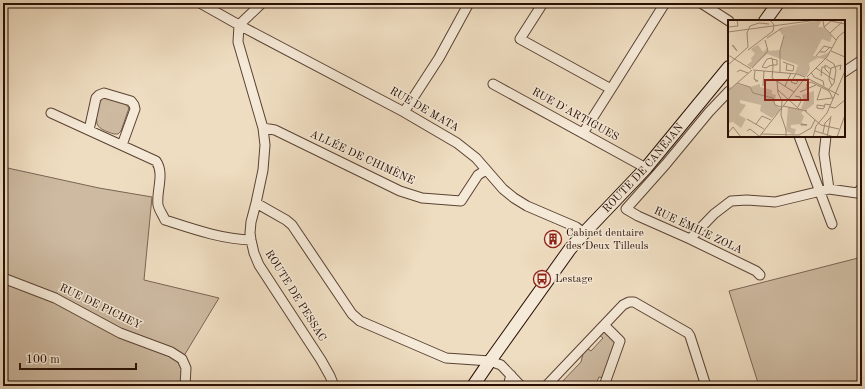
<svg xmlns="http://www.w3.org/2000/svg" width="865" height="389" viewBox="0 0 865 389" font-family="'Old Standard TT',serif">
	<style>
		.green { fill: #cdbaa1; stroke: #7a6453 }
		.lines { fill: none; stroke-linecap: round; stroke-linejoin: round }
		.street-casing { stroke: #5a4234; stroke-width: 11 }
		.secondary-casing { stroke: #280f05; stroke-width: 14 }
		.street { stroke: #f5e9d7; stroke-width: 9 }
		.secondary { stroke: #f5e9d7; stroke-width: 12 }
		.labels { text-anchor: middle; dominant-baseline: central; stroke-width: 3; stroke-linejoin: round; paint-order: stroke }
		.street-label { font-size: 11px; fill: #280f05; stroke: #f5e9d7 }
		.poi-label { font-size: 11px; fill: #280f05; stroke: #f5e9d7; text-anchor: start }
		.inset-road { fill: none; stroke: #9f8b76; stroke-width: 1 }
		.view { fill: #8f2418; fill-opacity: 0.15; stroke: #8f2418; stroke-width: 2 }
		.inset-edge { fill: none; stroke: #280f05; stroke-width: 2 }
	</style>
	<rect width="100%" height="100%" fill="#efddc1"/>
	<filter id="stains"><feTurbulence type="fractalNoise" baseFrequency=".005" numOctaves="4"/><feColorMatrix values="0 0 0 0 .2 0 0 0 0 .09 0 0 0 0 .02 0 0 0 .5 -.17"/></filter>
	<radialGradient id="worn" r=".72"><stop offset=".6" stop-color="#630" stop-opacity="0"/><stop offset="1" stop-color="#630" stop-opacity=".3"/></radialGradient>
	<!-- green -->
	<path class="green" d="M102 98C109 97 126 102 129 108L121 131 118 134H114C108 132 100 130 97 124 96 116 96 104 102 98Z
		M3 167 99 188 152 197 144 280 219 298 182 359 185 386H3Z
		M862 257V386H759L729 291Z
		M603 332 607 333 616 340 604 378 599 377 595 386H558L581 362 583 354 588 349 591 351 603 338 599 335Z"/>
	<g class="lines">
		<!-- street casing -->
		<g class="street-casing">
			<path id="street" d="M200 3 239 25 404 112 457 143 476 158 503 189 514 198 527 206 576 227 584 233
				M543 3 520 39 611 89 665 3
				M701 3 729 21
				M239 25 238 42 263 128 265 145 263 170 256 203 251 222 250 233 251 240 254 253 259 265 321 360 330 376 334 386
				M239 25 262 3
				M844 72 862 60
				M493 84 646 168
				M729 91 709 112 666 164 626 209 638 216 690 239 756 271 760 275
				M404 112 439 58 469 3
				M51 113 156 161C165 174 156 191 158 205 159 210 163 215 165 220 193 229 221 239 251 240
				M263 128 275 130 400 191 422 198 461 201 478 175 486 170
				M89 130 96 98 99 95 104 93 131 101 134 105 135 109 122 145
				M583 133 611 89
				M799 136 832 224
				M826 136 824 154 829 189
				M256 203 286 220 292 225 352 314 360 321 446 358 490 361 501 365 521 386
				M690 239 714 214 731 201 747 200 775 202 829 189 857 193 862 188
				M3 278 55 298 120 333 171 352 182 359 186 368 185 386
				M604 325 620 341 604 386
				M508 386 511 375
				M546 386 623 305 629 302H634L688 333 690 336 706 386"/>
		</g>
		<!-- secondary casing -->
		<g class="secondary-casing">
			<g id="secondary">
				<path d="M765 21 778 3"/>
				<path id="s1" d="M473 386 490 361 570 249 584 233 646 168 729 67"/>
			</g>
		</g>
		<!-- street -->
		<use href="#street" class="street"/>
		<!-- secondary -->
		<use href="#secondary" class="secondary"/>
	</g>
	<!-- icons -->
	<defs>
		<g id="building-ring" transform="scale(0.9)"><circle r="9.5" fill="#f5e9d7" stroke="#8f2418" stroke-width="1.5"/><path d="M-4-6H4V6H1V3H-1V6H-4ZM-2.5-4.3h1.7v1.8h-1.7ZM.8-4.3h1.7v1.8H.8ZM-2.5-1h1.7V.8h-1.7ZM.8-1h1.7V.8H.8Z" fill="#8f2418"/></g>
		<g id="bus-ring" transform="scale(0.9)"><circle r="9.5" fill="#f5e9d7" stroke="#8f2418" stroke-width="1.5"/><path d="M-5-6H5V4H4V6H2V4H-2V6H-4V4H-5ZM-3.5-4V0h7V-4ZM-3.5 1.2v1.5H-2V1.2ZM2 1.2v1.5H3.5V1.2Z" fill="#8f2418"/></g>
	</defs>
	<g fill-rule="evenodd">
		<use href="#building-ring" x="553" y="239"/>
		<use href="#bus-ring" x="542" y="279"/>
	</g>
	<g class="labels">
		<!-- street labels -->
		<g class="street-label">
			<text transform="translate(424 110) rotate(30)">RUE DE MATA</text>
			<text transform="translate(575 115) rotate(29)">RUE D'ARTIGUES</text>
			<text transform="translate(362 158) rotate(25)">ALLÉE DE CHIMÈNE</text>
			<text stroke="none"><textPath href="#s1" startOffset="277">ROUTE DE CANÉJAN</textPath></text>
			<text transform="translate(698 231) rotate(25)">RUE ÉMILE ZOLA</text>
			<text transform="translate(295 296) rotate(58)">ROUTE DE PESSAC</text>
			<text transform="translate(100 307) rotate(26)">RUE DE PICHEY</text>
		</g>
		<!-- poi labels -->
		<g class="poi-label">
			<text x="566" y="233">Cabinet dentaire<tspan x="566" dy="13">des Deux Tilleuls</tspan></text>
			<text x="555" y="279">Lestage</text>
		</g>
	</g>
	<!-- overview -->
	<g transform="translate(728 20)">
		<rect width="117" height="117" fill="#efddc1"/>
		<path d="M94 0 90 7H95L104 16 102 22 94 19 85 36H92L102 32 97 39 90 38 81 43 82 49 78 57 67 53 70 45 39 34 23 48 19 45 24 41 23 38 27 34 23 29 37 20 30 25 35 32 39 28 40 31 52 30 56 17 51 10 55 7ZM9 64 22 67 32 64V67L44 70V74L48 75 46 84 53 89 44 98 32 91 33 85 12 80V83L18 85 11 95 18 99 13 108 5 102 0 103V65L3 68ZM86 71V84L78 90 73 89 76 90 73 93 76 96 73 104 63 105V108L68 109 66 115 58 111 60 87 73 89 76 81 74 75Z" fill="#cdbaa1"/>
		<path class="inset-road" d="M95 0 96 7 108 20M0 7 10 6 9 0M96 7 103 1 117 4M0 12 89 0M102 13 114 2M39 18 54 8M4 25 9 31 5 25M20 30 45 11 46 5 42 0M103 31 117 37M92 32H97L102 27M0 35 23 49M88 36 96 26 104 28M44 39 49 40V45H45L41 46 38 48 34 47 39 39 44 38 45 45V47L44 58 66 72M98 39 106 44 108 50 106 63 101 69M55 42 66 46 65 51 58 50 59 44M0 45 20 27 19 13 22 6 31 3 41 4M24 48 40 31 37 20M88 48 106 60M25 50 69 54 77 57M27 51 26 59 30 61H27M9 52 12 50 20 53M83 52 86 57 95 61 96 66M52 53V30L56 16M68 54 63 62 68 64 71 59M102 54 97 49V45L103 49M93 56 94 47H97M79 57 99 37 110 17 117 11M79 58 111 75M49 61 50 73 54 81 53 95 58 110V117M9 63 22 67 25 73 45 78 47 85 53 87M35 66 36 51M57 66 63 53M104 66 101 59 103 48 113 45 112 50M93 68 89 80 104 78M79 69V64L83 62 101 71 105 79M50 70 71 89M0 71 24 50M72 72 88 65M67 76 72 77 73 81 70 87M55 86 79 91M96 86 89 85V88L95 89 96 88 97 84 103 85M102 87 107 88 117 80M77 91 93 105 111 109M19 99 36 109M28 104 34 96 43 100M73 104H74L79 105H73ZM19 111 22 109 31 116M87 111 106 117M1 112 5 107 13 117M95 113 97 103 102 98M33 114 71 115 83 108 87 100M31 117 77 58M85 117 88 106 99 93 117 51M99 117 103 96M109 117 117 95"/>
		<path class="view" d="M37 60H80V80H37Z"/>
		<rect width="117" height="117" class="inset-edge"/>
	</g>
	<!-- margin -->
	<rect width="865" height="389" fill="none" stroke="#efddc1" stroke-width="16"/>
	<rect x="4" y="4" width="857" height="381" fill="none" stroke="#280f05" stroke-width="2"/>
	<rect x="8" y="8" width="849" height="373" fill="none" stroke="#280f05"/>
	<!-- scale -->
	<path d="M20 363v6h116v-6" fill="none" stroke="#280f05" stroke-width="2"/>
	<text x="26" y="363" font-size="12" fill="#280f05" stroke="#f5e9d7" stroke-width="3" paint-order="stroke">100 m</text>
	<rect width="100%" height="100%" filter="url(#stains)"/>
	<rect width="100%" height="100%" fill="url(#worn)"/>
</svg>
